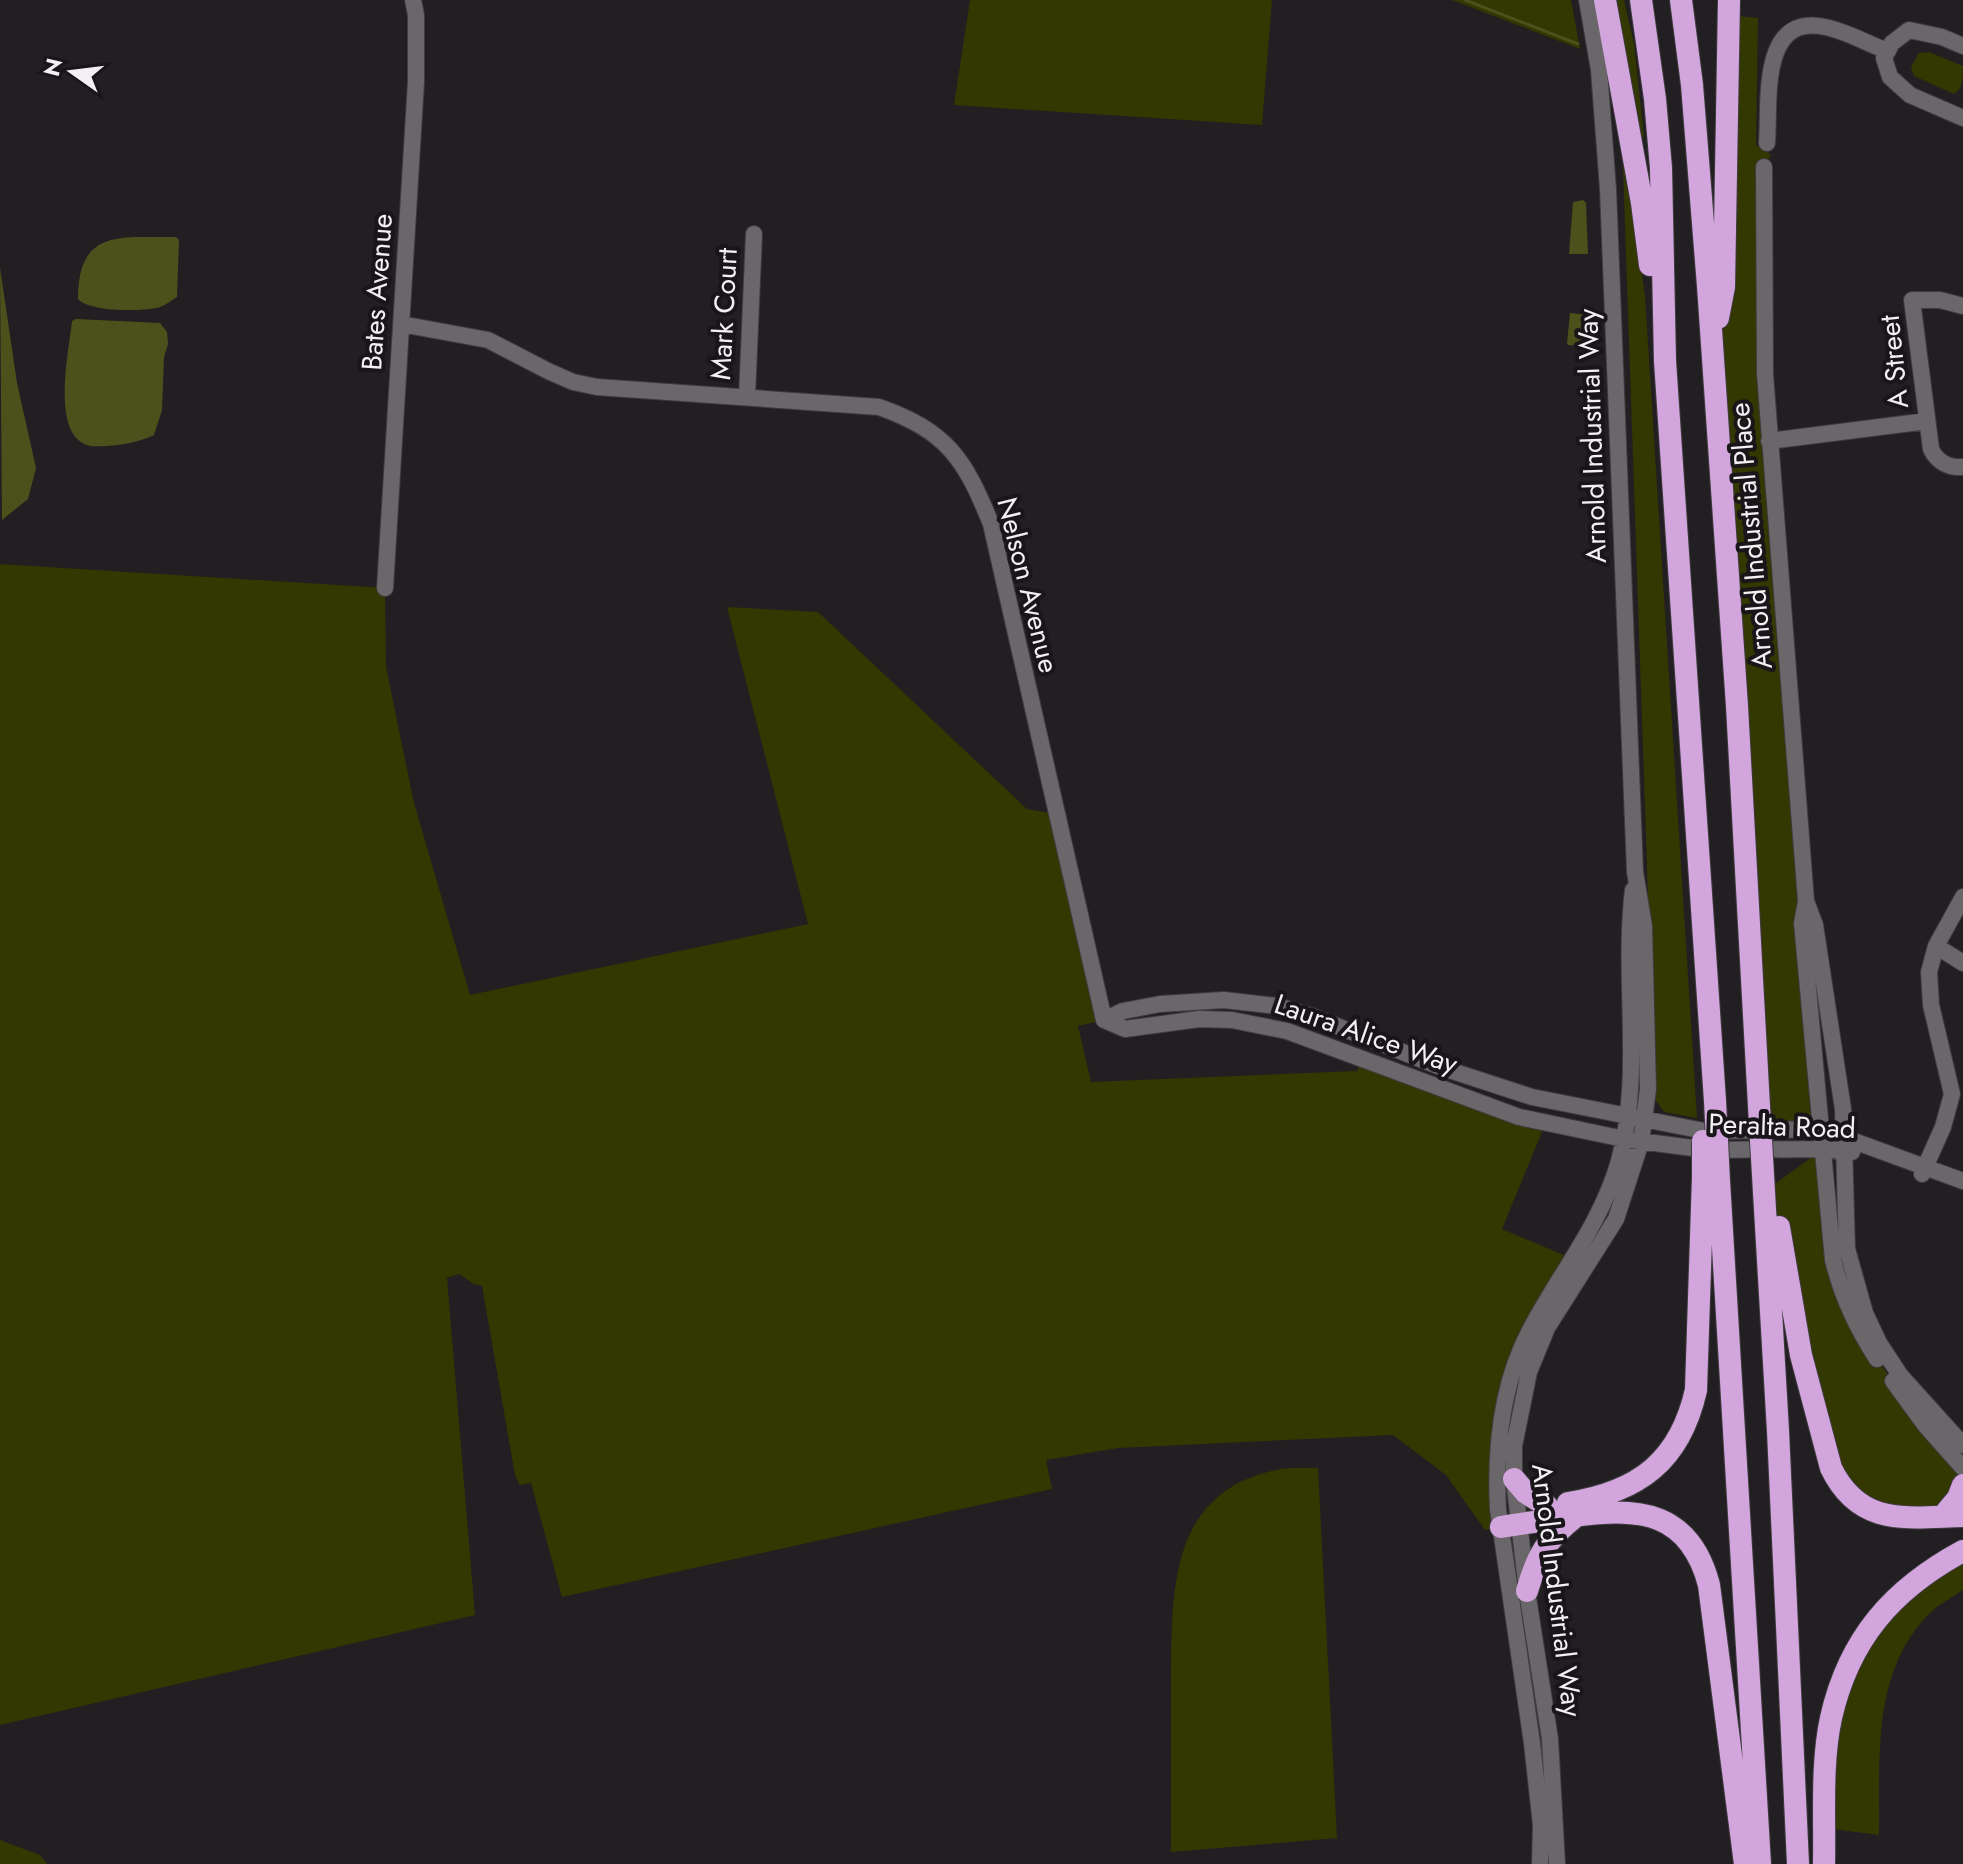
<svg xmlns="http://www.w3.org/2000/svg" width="1963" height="1864" viewBox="0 0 1963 1864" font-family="Jost,sans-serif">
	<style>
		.green { fill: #333700 }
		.water { fill: #4c511c }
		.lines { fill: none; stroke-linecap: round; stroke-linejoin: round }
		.stream { stroke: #4c511c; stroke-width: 3 }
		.minor-casing { stroke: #3e3c3f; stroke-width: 18 }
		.highway-casing { stroke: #3e3c3f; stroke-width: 24 }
		.minor { stroke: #6a676b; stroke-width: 16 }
		.highway { stroke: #d2a6dd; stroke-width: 22 }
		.highway-bridge-casing { stroke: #3e3c3f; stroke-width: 24; stroke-linecap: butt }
		.highway-bridge { stroke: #d2a6dd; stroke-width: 22 }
		.labels { text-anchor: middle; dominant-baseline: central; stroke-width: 8; stroke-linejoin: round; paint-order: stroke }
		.street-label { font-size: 28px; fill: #f2f0f2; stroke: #191619 }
	</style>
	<rect width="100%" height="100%" fill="#221f23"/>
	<!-- green -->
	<path class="green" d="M970 0H1272L1262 125 954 105Z
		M1452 0H1571L1580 49Z
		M1601 0H1624L1634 44 1644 137 1635 138Z
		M1729 15 1758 18 1756 145 1771 155 1764 167 1763 273 1821 1129 1764 1130 1712 346Z
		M1929 52 1963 66C1963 78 1963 89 1954 94L1914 76 1911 67 1919 53Z
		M1622 137 1645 296 1697 1118 1664 1112 1655 1099Z
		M0 564 385 588 386 667 414 803 470 995 808 924 727 607 818 612 1027 809 1056 814 1104 1020 1078 1026 1091 1082 1357 1071 1364 1057 1546 1122 1502 1229 1573 1259 1512 1375 1501 1527 1485 1530 1446 1475 1393 1435 1118 1448 1046 1460 1052 1489 562 1597 531 1483 520 1485 515 1475 482 1286 474 1284 459 1274 447 1278 475 1615 0 1725Z
		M1823 1149C1826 1182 1826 1228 1833 1260 1851 1338 1911 1409 1963 1468V1485L1928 1518 1848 1492 1764 1192Z
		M1318 1468 1337 1838 1171 1852C1171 1797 1171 1743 1171 1688 1172 1599 1165 1493 1276 1470 1289 1467 1305 1468 1318 1468Z
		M1963 1551V1590C1953 1597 1941 1603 1932 1611 1871 1669 1880 1758 1879 1835L1825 1828 1827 1749 1866 1634Z
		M0 1840 40 1855 47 1864H0Z"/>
	<!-- water -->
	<path class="water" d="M1583 200 1586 203 1588 254H1569L1573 202Z
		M176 237 179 240 177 297C172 300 166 305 160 307 144 312 89 312 78 299 78 227 122 238 176 237Z
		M0 268 17 383 36 468 28 499 2 520Z
		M1570 313 1589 315 1588 346 1568 345 1567 343Z
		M76 319 160 323 167 332 168 344 164 357 162 410 154 435C139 442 123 445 106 446 97 446 89 448 81 442 53 423 69 350 72 321Z"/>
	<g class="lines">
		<!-- stream -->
		<path class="stream" d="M1465 0 1578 44"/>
		<!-- minor casing -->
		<g class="minor-casing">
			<path id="minor" d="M1963 46 1942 37 1909 30 1892 43 1884 58 1890 77 1910 95 1963 118
				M1767 143C1770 102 1759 13 1825 27 1847 31 1867 44 1888 51
				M1764 167 1765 374 1806 901 1815 925 1843 1109 1847 1249 1865 1313 1879 1343 1900 1375 1963 1445
				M1963 306 1940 300H1912L1931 449C1937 462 1949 468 1963 467
				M401 324 488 340 548 371 573 382 597 387 879 407C947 431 965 459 991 524L1104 1020
				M747 397 754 234
				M1769 441 1927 421
				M385 588 416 82V15L413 0
				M1806 902 1802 923 1833 1260C1842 1297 1856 1327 1877 1359
				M1936 946 1963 963
				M1104 1020 1123 1011 1160 1004 1224 1000 1277 1006 1314 1017 1443 1068 1532 1097 1704 1131 1821 1129 1963 1181
				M1104 1020 1125 1029 1199 1019 1232 1020 1287 1031 1519 1117 1624 1139 1708 1150 1823 1149 1852 1152
				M1922 1174 1943 1127 1952 1094 1931 1005 1929 972 1936 946 1963 897
				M1893 1381 1925 1425 1963 1468
				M1540 1864 1541 1825 1532 1743 1498 1509C1495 1450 1501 1386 1529 1332 1559 1274 1601 1225 1619 1161 1643 1073 1622 980 1633 890
				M1557 1864 1550 1739 1527 1591 1514 1479V1446L1529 1372 1547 1328 1616 1219 1641 1142 1648 1089 1644 926 1635 872 1608 189 1599 70 1587 0"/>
		</g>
		<!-- highway casing -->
		<g class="highway-casing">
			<path id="highway" d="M1605 0 1642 203 1650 265
				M1641 0 1655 99 1661 168 1665 361 1715 1101
				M1681 0 1692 85 1708 286 1737 706 1759 1106
				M1718 318 1724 287 1729 0
				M1719 1181 1760 1864
				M1764 1192 1778 1431 1798 1864
				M1779 1227 1801 1355 1831 1468C1860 1528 1908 1517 1963 1516
				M1514 1479 1526 1493 1547 1506
				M1568 1503C1639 1492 1680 1461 1696 1390L1703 1177
				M1943 1516 1958 1498 1963 1485
				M1501 1527C1525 1523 1549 1520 1574 1516 1639 1506 1690 1512 1709 1585L1745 1864
				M1527 1591C1537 1556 1546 1540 1575 1517
				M1824 1864C1825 1816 1821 1764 1831 1718 1849 1638 1893 1589 1963 1551"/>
		</g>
		<!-- minor -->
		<use href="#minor" class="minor"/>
		<!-- highway -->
		<use href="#highway" class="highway"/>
		<!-- highway-bridge casing -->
		<g class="highway-bridge-casing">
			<path id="highway-bridge" d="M1715 1101 1719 1181
				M1759 1106 1764 1192
				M1703 1177V1141"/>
		</g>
		<!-- highway-bridge -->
		<use href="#highway-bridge" class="highway-bridge"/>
	</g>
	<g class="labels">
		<!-- street labels -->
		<g class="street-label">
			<text transform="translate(377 292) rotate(-86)">Bates Avenue</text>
			<text transform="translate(724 314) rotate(-87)">Mark Court</text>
			<text transform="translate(1894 362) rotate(-96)">A Street</text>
			<text transform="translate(1592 436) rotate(-92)">Arnold Industrial Way</text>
			<text transform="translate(1751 536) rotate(-95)">Arnold Industrial Place</text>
			<text transform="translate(1028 585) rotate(76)">Nelson Avenue</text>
			<text transform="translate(1366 1034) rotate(19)">Laura Alice Way</text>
			<text transform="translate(1782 1126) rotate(2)">Peralta Road</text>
			<text transform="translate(1557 1590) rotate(83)">Arnold Industrial Way</text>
		</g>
	</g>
	<!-- north arrow -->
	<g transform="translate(72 72) rotate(284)" stroke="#191619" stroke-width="6" paint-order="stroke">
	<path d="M0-6L14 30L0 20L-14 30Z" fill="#f2f0f2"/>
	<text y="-12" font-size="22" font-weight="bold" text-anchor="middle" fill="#f2f0f2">N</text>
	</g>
</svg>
